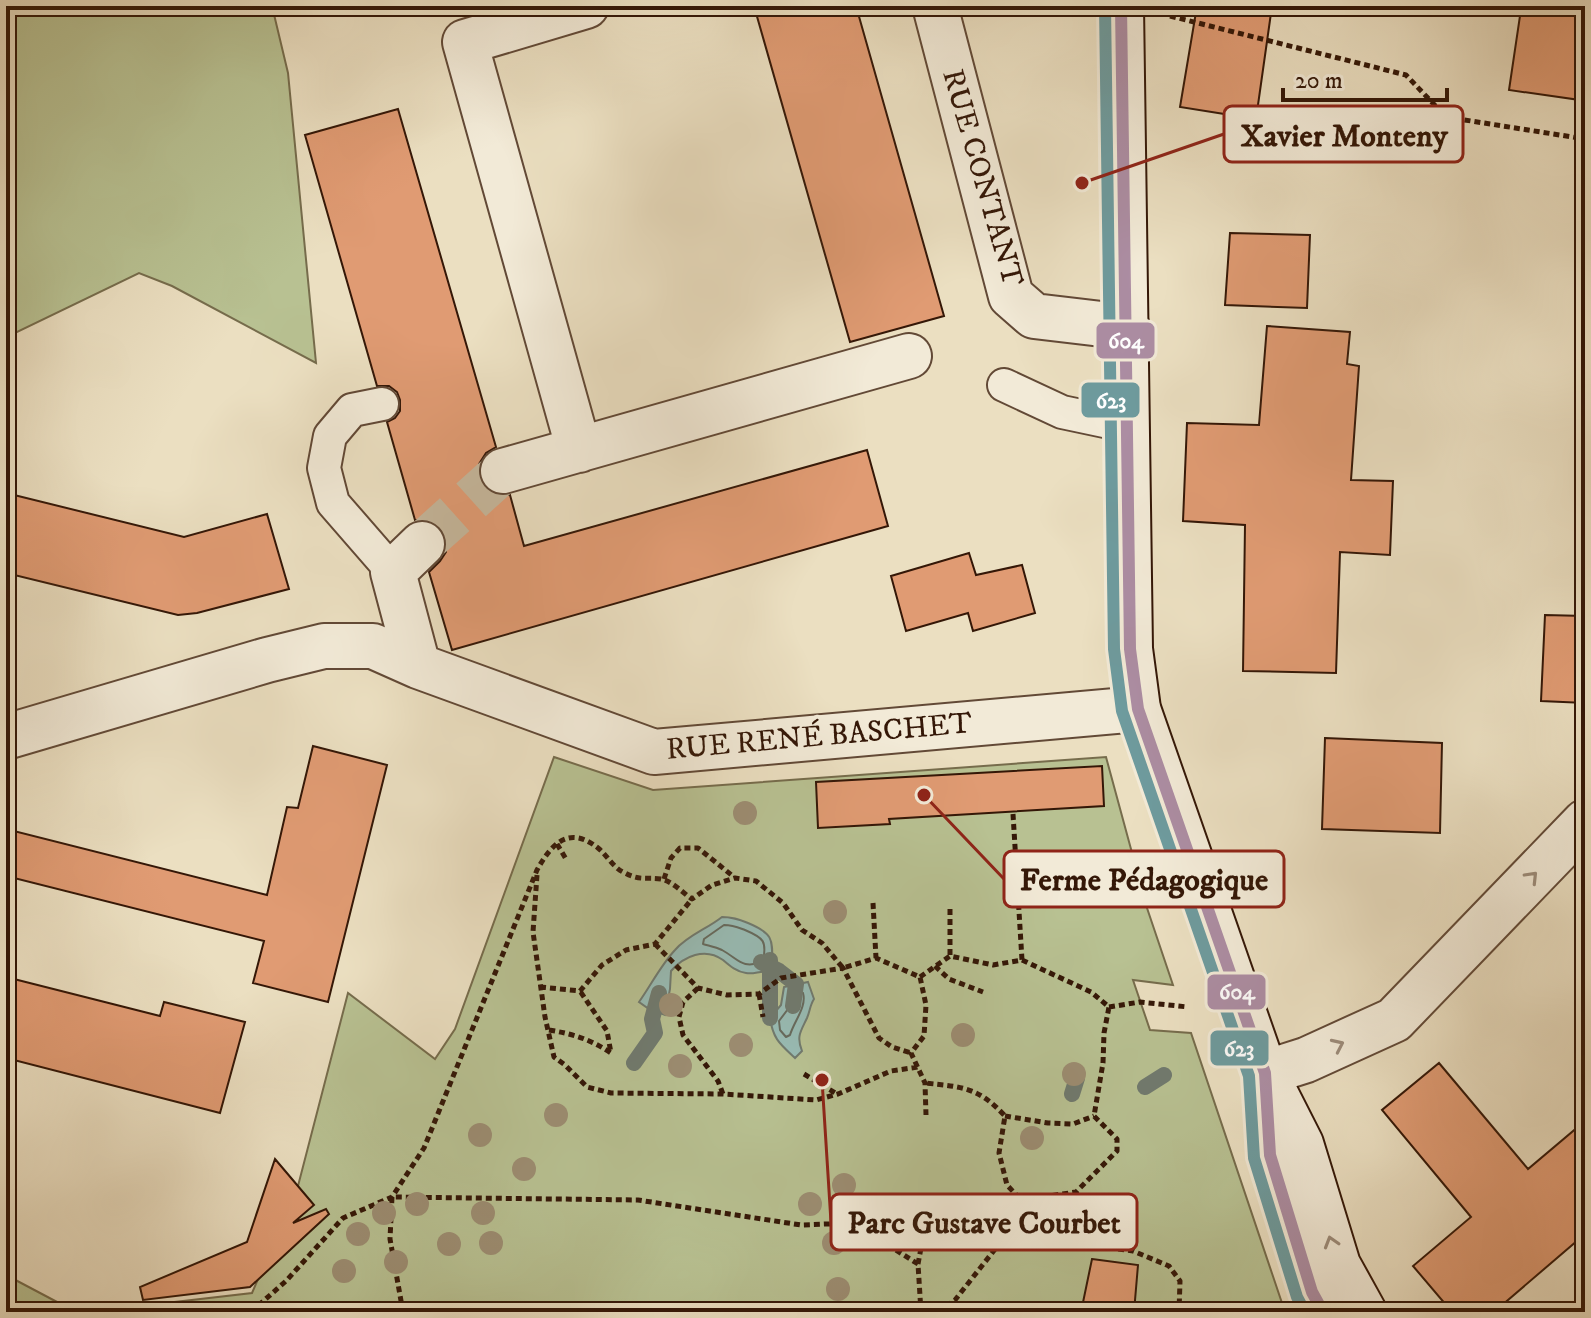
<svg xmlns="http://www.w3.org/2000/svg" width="1591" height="1318" viewBox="0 0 1591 1318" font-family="'IM FELL DW Pica',serif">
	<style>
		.green { fill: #b8c192; stroke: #766c4c; stroke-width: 2 }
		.water { fill: #98bcb5; stroke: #707a6f; stroke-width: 2 }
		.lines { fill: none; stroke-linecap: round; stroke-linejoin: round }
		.shore { stroke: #666a5e; stroke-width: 2 }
		.stream { stroke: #707a6f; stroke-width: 16 }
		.building { fill: #e09b73; stroke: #341707; stroke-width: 2 }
		.minor-tunnel { stroke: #c6b79c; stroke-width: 44; stroke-dasharray: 44 22; stroke-linecap: butt }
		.service-casing { stroke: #624936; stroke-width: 36 }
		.minor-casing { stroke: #624936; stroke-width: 48 }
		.secondary-casing { stroke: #341707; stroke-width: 48 }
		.path { stroke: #341707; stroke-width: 5; stroke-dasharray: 6 4; stroke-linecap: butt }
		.service { stroke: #f2ead7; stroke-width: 32 }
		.minor { stroke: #f2ead7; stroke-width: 44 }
		.secondary { stroke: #f2ead7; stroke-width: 44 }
		.bus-1-casing { stroke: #f2ead7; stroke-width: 18 }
		.bus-2-casing { stroke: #f2ead7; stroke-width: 18 }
		.bus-1 { stroke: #ac8da3; stroke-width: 12 }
		.bus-2 { stroke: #6e9b9e; stroke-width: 12 }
		.tree { fill: #9c8d72 }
		.oneway { stroke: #9c8b79 }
		.labels { text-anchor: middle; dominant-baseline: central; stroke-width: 8; stroke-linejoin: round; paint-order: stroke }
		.street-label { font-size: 30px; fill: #341707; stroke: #f2ead7 }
		.leader { fill: none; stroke: #8f2418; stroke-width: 3 }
		.callout-dot { fill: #8f2418; stroke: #f2ead7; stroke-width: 3 }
		.callout { fill: #f2ead7; stroke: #8f2418; stroke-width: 3 }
		.callout-label { font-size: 32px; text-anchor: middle; font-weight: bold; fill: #341707 }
		.line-badge { stroke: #f2ead7; stroke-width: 3 }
		.badge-label { font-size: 22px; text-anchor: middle; font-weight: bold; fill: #fff }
	</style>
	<rect width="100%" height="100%" fill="#ebdfc1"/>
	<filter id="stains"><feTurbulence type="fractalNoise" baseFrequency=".0025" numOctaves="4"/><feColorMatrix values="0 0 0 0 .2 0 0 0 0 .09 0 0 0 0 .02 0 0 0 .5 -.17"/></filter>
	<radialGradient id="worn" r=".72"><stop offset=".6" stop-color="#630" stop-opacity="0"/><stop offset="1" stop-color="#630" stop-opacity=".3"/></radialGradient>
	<!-- green -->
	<path class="green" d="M6 6H272L288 73 316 363 172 286 139 273 13 334 6 332Z
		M554 757 653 790 1106 757 1147 908 1173 985 1133 980 1150 1030 1191 1033 1285 1312H88L252 1293 298 1186 348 993 435 1059 455 1029Z
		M6 1275 76 1312H6Z"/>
	<!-- water -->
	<path class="water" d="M722 917C732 917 738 919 748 923 772 933 773 938 772 963L783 971 771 973C762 969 755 975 746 973 737 972 730 966 723 960 705 947 684 956 671 971L670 989 665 1015 649 1009 639 1002C651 985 661 965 675 950 688 935 707 929 722 917Z
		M808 982 814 999C810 1005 810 1011 807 1018 801 1031 796 1036 802 1051L795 1058C780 1044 773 1039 770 1018L781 1005 784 987Z"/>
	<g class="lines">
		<!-- shore -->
		<path class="shore" d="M724 925C733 925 737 927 745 930 764 938 767 941 763 962 741 969 740 960 722 950 716 947 710 946 703 944L704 939Z
			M800 992 803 993C807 1007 794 1021 790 1035L786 1037 780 1030 779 1021 788 1009 790 995Z"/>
		<!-- stream -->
		<path class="stream" d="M761 962 779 971 796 984 793 1006
			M770 1018V960
			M634 1063 655 1033 652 1019 659 993
			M1145 1087 1164 1075
			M1072 1094 1077 1078"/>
	</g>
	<!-- building -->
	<path class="building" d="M754 6H856L944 316 850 342Z
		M1197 6H1272L1256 119 1180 107Z
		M1521 9 1585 17V60L1580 100 1509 90Z
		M398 109 496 447 486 453 479 464V479L485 488 496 495H510L524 546 867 450 888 526 452 650 429 572 440 561 446 552V537L439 526 430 520H415L387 422 395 418 400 411V400L397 392 389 386H377L305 135Z
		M1230 233 1310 235 1307 308 1225 305Z
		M1267 326 1350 332 1347 364 1359 366 1351 480 1393 481 1390 555 1340 552 1336 673 1243 671 1245 525 1183 521 1187 423 1259 425Z
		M6 493 184 537 267 514 289 589 197 613 178 615 6 573Z
		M969 553 976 575 1022 565 1035 613 973 631 968 613 906 631 891 576Z
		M1545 615 1585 616V703L1541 701Z
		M1325 738 1442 743 1440 833 1322 829Z
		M313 746 387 765 328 1002 253 983 264 941 6 876V829L267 895 287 807 298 808Z
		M1102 766 1104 806 889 819 890 824 818 828 816 782Z
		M6 977 160 1016 164 1002 245 1022 220 1113 6 1058Z
		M1439 1063 1528 1169 1585 1121V1234L1494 1312H1452L1413 1266 1471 1217 1382 1110Z
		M275 1159 314 1205 293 1223 326 1209 329 1214 250 1287 143 1300 140 1287 247 1242Z
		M1092 1259 1138 1265 1134 1312H1081Z"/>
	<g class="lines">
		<!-- minor-tunnel -->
		<path class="minor-tunnel" d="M422 544 503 471"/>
		<!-- service casing -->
		<g class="service-casing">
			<path id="service" d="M1004 385 1062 412 1128 426
				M382 404 352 410 330 436 324 468 333 503 393 572"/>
		</g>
		<!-- minor casing -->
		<g class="minor-casing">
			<path id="minor" d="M935 6 1011 296 1034 316 1127 327
				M579 450 465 42 586 6
				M503 471 909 356
				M418 666 393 572 422 544
				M6 737 267 660 324 646H373L418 666 654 752 1138 709
				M1265 1073 1306 1060 1394 1020 1585 822"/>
		</g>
		<!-- secondary casing -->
		<g class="secondary-casing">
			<path id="secondary" d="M1121 6 1130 649 1138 709 1265 1073 1301 1144 1338 1265 1364 1312
				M1266 1091 1270 1155 1312 1292 1323 1312"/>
		</g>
		<!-- path -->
		<path class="path" d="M1170 16 1406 75 1446 117 1585 139
			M1013 814 1022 960
			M557 844 566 859
			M537 875 533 932 545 1017 554 1057 565 1065 587 1087 611 1093 723 1094 816 1100 838 1094 891 1071 918 1067
			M664 879 671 858 680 848H698L734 877
			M873 903 876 958
			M950 909V956
			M655 944 698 988 727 995 759 994 781 978 843 968 879 1038 892 1047 911 1053
			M935 966 949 979 983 992
			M920 977 950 956 993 965 1022 960 1091 992 1109 1007 1104 1033 1103 1063 1094 1116 1117 1139V1151L1076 1192 1021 1200 1007 1185 999 1153 1005 1116C978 1087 963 1087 925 1083
			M540 987 580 991 602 965 626 950 655 944 692 899
			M698 988 683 1002 679 1017 683 1035 718 1081 723 1094
			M759 994 763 1017
			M1109 1007 1140 1002 1188 1007
			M549 1030C573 1034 590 1039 611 1053L607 1031 580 991
			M804 1074 837 1094
			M1005 1116 1048 1123 1073 1124 1094 1116
			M1076 1192 1086 1222 1084 1245
			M1020 1246 1021 1200
			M918 1264 924 1232
			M251 1312 286 1281 343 1218 392 1197 424 1148 537 870C552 843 569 825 598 848 608 856 613 868 625 873 640 881 646 877 661 879 672 881 683 893 692 899L712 885 735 878 756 881 783 903 802 930 822 943 843 968 876 958 920 977 926 1005 924 1036 911 1053 925 1083 926 1115
			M403 1312 390 1239 392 1197 638 1200 801 1225 853 1223 918 1264 921 1312
			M938 1312 955 1300 996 1248 1068 1242 1133 1251 1169 1266 1180 1281 1179 1312"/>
		<!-- service -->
		<use href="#service" class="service"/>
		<!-- minor -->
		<use href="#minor" class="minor"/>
		<!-- secondary -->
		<use href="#secondary" class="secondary"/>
		<!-- bus-1 casing -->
		<g class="bus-1-casing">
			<path id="bus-1" d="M1121 6 1130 649 1138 709 1265 1073 1270 1155 1312 1292 1323 1312"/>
		</g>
		<!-- bus-2 casing -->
		<g class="bus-2-casing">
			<path id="bus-2" d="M1105 6 1114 649 1122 711 1249 1076 1254 1158 1297 1297 1305 1312"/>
		</g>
		<!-- bus-1 -->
		<use href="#bus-1" class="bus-1"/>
		<!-- bus-2 -->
		<use href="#bus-2" class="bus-2"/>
	</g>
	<!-- trees -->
	<g class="tree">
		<circle cx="745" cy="813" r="12"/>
		<circle cx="835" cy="912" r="12"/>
		<circle cx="671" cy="1005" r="12"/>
		<circle cx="963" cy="1035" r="12"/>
		<circle cx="741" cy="1045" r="12"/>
		<circle cx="680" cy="1066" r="12"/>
		<circle cx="1074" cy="1074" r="12"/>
		<circle cx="556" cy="1115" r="12"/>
		<circle cx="480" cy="1135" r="12"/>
		<circle cx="1032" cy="1138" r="12"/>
		<circle cx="524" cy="1169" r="12"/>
		<circle cx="844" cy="1185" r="12"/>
		<circle cx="417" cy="1204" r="12"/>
		<circle cx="810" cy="1204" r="12"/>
		<circle cx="384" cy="1213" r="12"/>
		<circle cx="483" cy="1213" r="12"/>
		<circle cx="358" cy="1234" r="12"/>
		<circle cx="491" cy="1243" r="12"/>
		<circle cx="834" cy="1243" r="12"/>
		<circle cx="449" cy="1244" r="12"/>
		<circle cx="396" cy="1262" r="12"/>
		<circle cx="344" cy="1271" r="12"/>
		<circle cx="838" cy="1289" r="12"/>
	</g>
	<!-- one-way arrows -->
	<defs><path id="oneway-chevron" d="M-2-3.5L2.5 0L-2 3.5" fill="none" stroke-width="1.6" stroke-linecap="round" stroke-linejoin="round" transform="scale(2)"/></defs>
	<g class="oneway">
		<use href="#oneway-chevron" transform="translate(1532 877) rotate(-46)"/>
		<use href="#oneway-chevron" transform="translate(1338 1045) rotate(-25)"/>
		<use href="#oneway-chevron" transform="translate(1331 1242) rotate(-107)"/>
	</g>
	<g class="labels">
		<!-- street labels -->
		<g class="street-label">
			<text transform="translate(982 178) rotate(74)">RUE CONTANT</text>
			<text transform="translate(819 737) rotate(-5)">RUE RENÉ BASCHET</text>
		</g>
	</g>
	<!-- callouts -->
	<path class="leader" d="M1082 183L1224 134M924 795L1004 879M822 1080L831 1222"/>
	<g class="callout-dot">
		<circle cx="1082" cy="183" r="8"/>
		<circle cx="924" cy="795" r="8"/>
		<circle cx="822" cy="1080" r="8"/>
	</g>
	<g class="callout">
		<rect x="1224" y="106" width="239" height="56" rx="8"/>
		<rect x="1004" y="851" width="280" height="56" rx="8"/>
		<rect x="831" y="1194" width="306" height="56" rx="8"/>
	</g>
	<g class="callout-label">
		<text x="1344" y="146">Xavier Monteny</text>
		<text x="1144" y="890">Ferme Pédagogique</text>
		<text x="984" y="1233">Parc Gustave Courbet</text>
	</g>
	<g class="line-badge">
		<rect x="1095" y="321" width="61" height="39" rx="8" fill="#ac8da3"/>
		<rect x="1080" y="381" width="61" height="38" rx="8" fill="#6e9b9e"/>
		<rect x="1206" y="973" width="61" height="38" rx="8" fill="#ac8da3"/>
		<rect x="1209" y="1029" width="61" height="38" rx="8" fill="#6e9b9e"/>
	</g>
	<g class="badge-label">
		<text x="1126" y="348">604</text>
		<text x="1111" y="408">623</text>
		<text x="1237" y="999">604</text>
		<text x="1239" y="1056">623</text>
	</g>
	<!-- margin -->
	<rect width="1591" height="1318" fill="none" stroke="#ebdfc1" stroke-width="32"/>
	<rect x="8" y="8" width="1575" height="1302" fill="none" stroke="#341707" stroke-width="4"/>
	<rect x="16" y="16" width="1559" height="1286" fill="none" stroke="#341707" stroke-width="2"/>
	<!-- scale -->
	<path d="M1283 88v12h164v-12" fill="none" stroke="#341707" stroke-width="4"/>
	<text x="1295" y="88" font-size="24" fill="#341707" stroke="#f2ead7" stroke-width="6" paint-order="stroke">20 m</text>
	<rect width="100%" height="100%" filter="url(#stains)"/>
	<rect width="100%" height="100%" fill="url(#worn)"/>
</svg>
